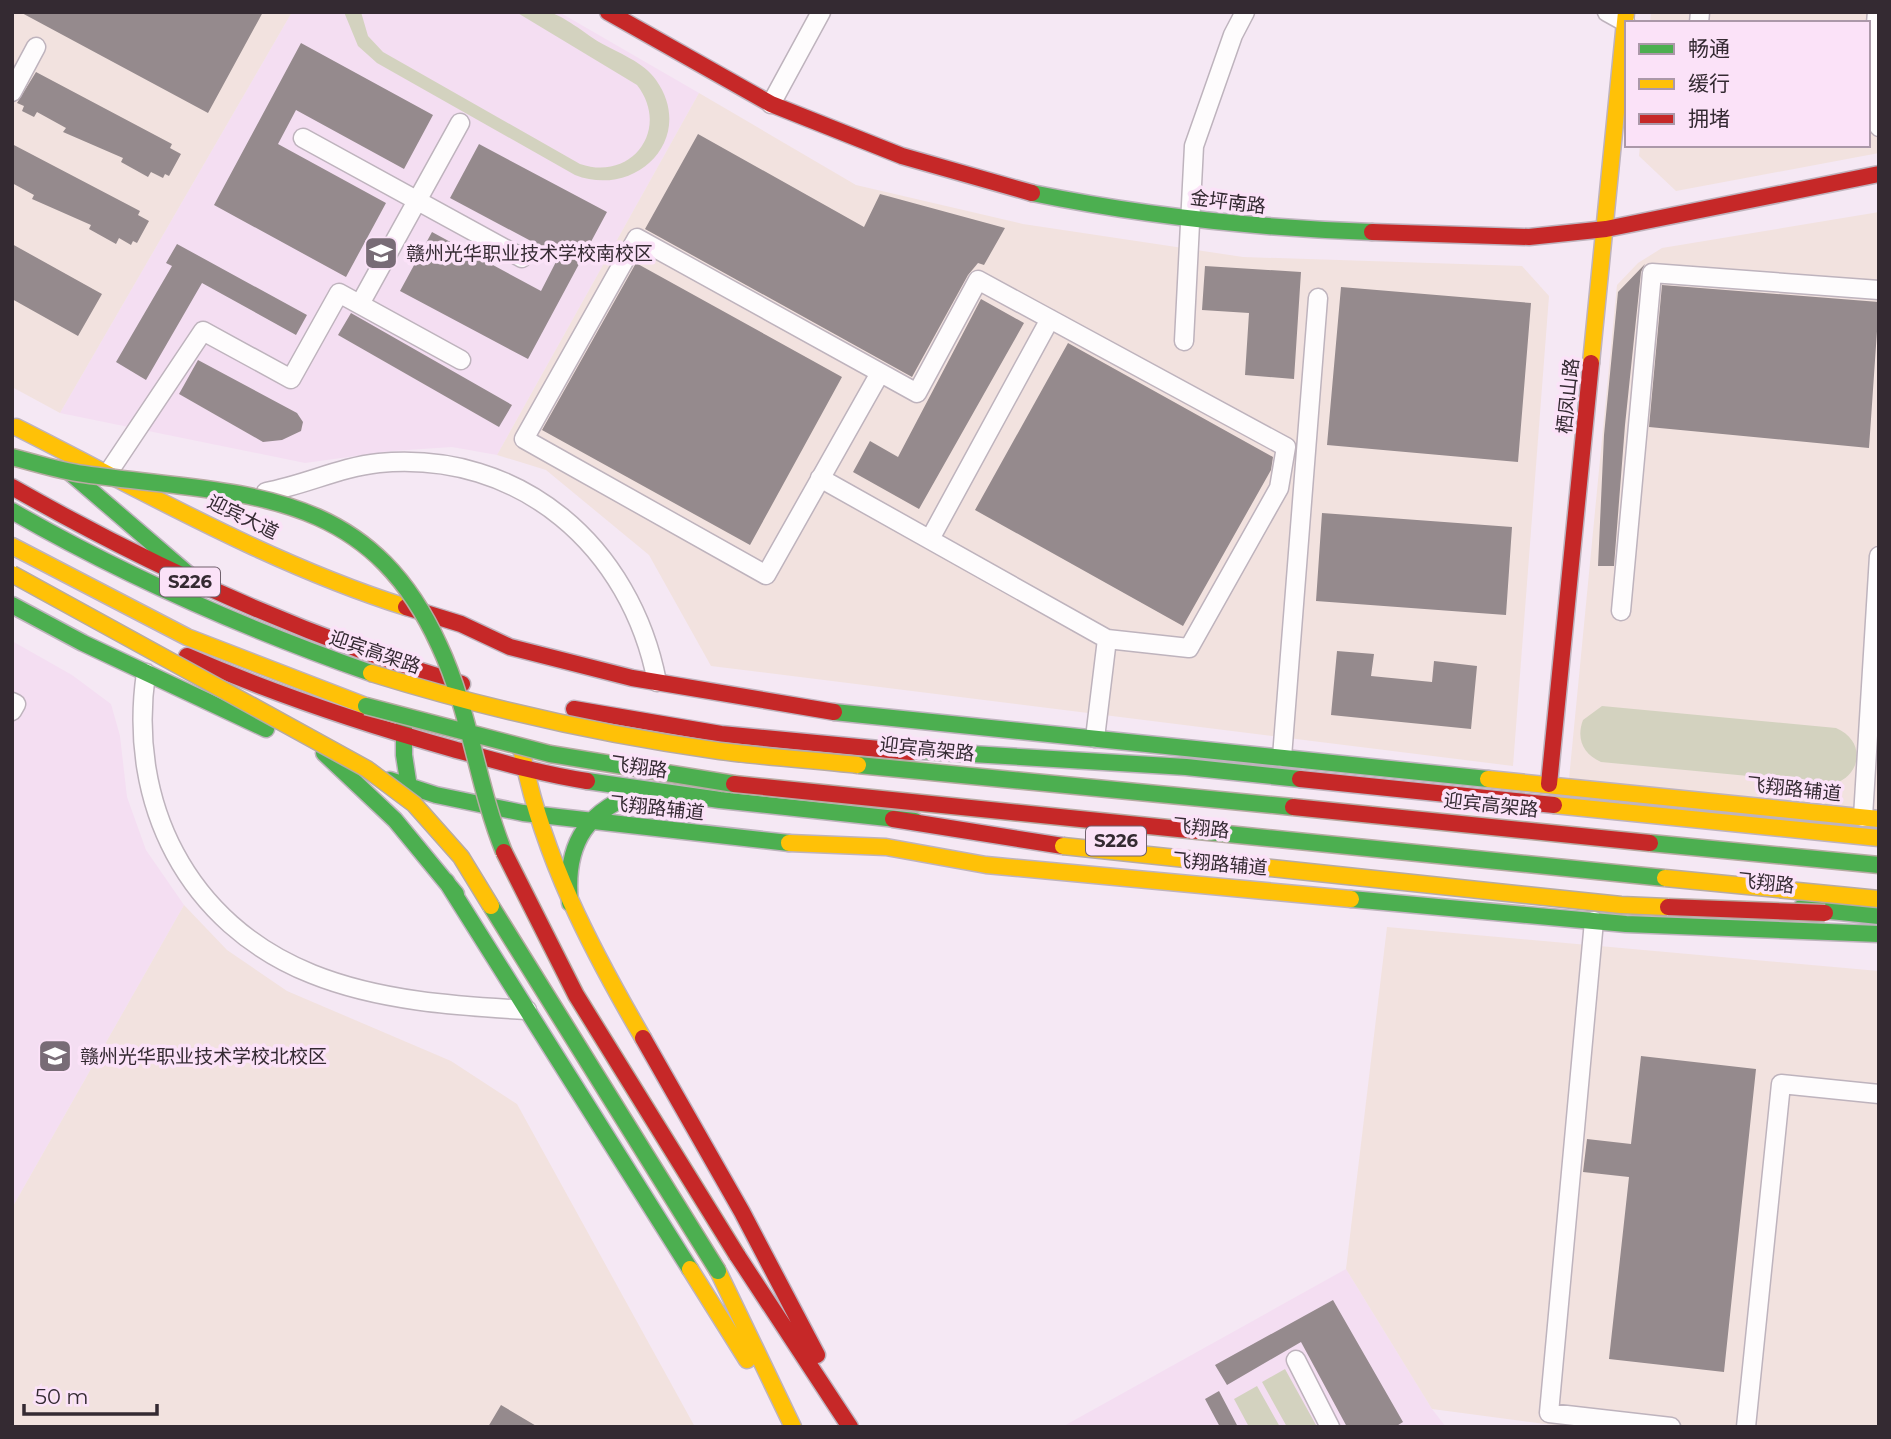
<svg xmlns="http://www.w3.org/2000/svg" width="1891" height="1439" viewBox="0 0 1891 1439" font-family="Montserrat,'Noto Sans SC',sans-serif">
	<style>
		.built { fill: #f4def2 }
		.industrial { fill: #f2e2df }
		.green { fill: #d3d2bf }
		.building { fill: #958a8d }
		.lines { fill: none; stroke-linecap: round; stroke-linejoin: round }
		.street-casing { stroke: #beb3bd; stroke-width: 21 }
		.fast-casing { stroke: #beb3bd; stroke-width: 19 }
		.slow-casing { stroke: #beb3bd; stroke-width: 19 }
		.jam-casing { stroke: #beb3bd; stroke-width: 19 }
		.street { stroke: #fefcfd; stroke-width: 18 }
		.fast { stroke: #4caf50; stroke-width: 16 }
		.slow { stroke: #ffc107; stroke-width: 16 }
		.jam { stroke: #c62828; stroke-width: 16 }
		.fast-bridge-casing { stroke: #b7aba3; stroke-width: 19; stroke-linecap: butt }
		.slow-bridge-casing { stroke: #b7aba3; stroke-width: 19; stroke-linecap: butt }
		.jam-bridge-casing { stroke: #b7aba3; stroke-width: 19; stroke-linecap: butt }
		.fast-bridge { stroke: #4caf50; stroke-width: 16 }
		.slow-bridge { stroke: #ffc107; stroke-width: 16 }
		.jam-bridge { stroke: #c62828; stroke-width: 16 }
		.labels { text-anchor: middle; dominant-baseline: central; stroke-width: 7; stroke-linejoin: round; paint-order: stroke }
		.shield { fill: #fbe2f8; stroke: #70616d; stroke-width: 2 }
		.shield-label { font-size: 18px; font-weight: bold; fill: #342a32 }
		.street-label { font-size: 19px; fill: #342a32; stroke: #fbe2f8 }
		.poi-label { font-size: 19px; fill: #342a32; stroke: #fbe2f8; text-anchor: start }
	</style>
	<rect width="100%" height="100%" fill="#f5e8f4"/>
	<!-- built -->
	<path class="built" d="M292 12H559L699 93 497 455 452 447 392 451 305 463 60 413Z
		M12 641 72 675 111 704 120 736 127 797 146 850 184 905 12 1208Z
		M1346 1269 1432 1409 1446 1427H1062Z"/>
	<!-- industrial -->
	<path class="industrial" d="M12 12H292L60 413 12 387Z
		M1651 12H1879V153L1676 191 1639 156 1640 145H1868V23H1650Z
		M699 93 856 185 1023 224 1243 257 1522 266 1549 296 1513 766 711 666 649 555 546 470 497 455Z
		M1879 212V810L1569 779 1617 285 1638 263 1662 248Z
		M184 905 227 950 287 991 451 1061 517 1104 695 1427H12V1208Z
		M1387 927 1879 971V1427H1568L1432 1409 1346 1269Z"/>
	<!-- green -->
	<path class="green" d="M344 12H361L368 36 383 52 580 164C632 182 671 129 637 85L516 12C526 12 538 10 548 12 565 16 584 33 599 42 618 53 644 62 656 80 697 138 636 199 575 175L377 63 358 46Z
		M1602 706 1836 728C1865 740 1863 774 1834 784L1601 762C1583 754 1576 739 1583 720Z
		M1285 1369 1316 1425 1313 1427H1287L1262 1382Z
		M1257 1386 1280 1427H1249L1234 1399Z"/>
	<!-- building -->
	<path class="building" d="M20 12H263L208 113Z
		M301 43 433 115 404 169 296 110 278 144 386 203 346 277 214 205Z
		M36 72 172 144 170 148 181 154 169 176 165 174 163 178 151 172 148 177 121 162 123 158 63 132 66 128 37 112 34 117 22 111 24 106 17 103Z
		M698 134 864 227 880 194 1005 228 984 265 978 263 968 275 912 377 645 229Z
		M12 144 140 211 138 215 149 221 137 243 133 241 131 245 119 238 116 244 89 229 91 225 32 199 34 195 12 183Z
		M479 144 607 212 528 359 400 291 432 232 541 291 559 256 450 198Z
		M12 244 102 294 78 336 12 299Z
		M177 244 307 315 296 335 202 283 146 380 116 362 172 266 166 263Z
		M636 263 842 377 750 545 542 430Z
		M1645 264 1641 272 1625 425 1614 566H1598L1604 435 1618 292Z
		M1205 266 1301 272 1294 379 1245 375 1249 313 1202 310Z
		M1662 285 1879 302 1869 448 1649 427Z
		M1341 287 1531 303 1518 462 1327 445Z
		M981 299 1024 323 919 509 853 472 870 441 898 457Z
		M351 313 512 405 499 427 338 335Z
		M1068 343 1273 457 1271 470 1183 626 975 510Z
		M198 360 297 413 303 422 301 431 282 440 263 442 179 394Z
		M1322 513 1512 527 1506 615 1316 601Z
		M1337 651 1374 654 1371 676 1432 682 1434 661 1477 666 1471 729 1331 715Z
		M1641 1056 1756 1069 1724 1372 1609 1359 1629 1177 1583 1172 1587 1139 1631 1144Z
		M1333 1300 1403 1422 1395 1427H1347L1301 1342 1227 1385 1215 1365Z
		M1219 1391 1238 1427H1220L1205 1399Z
		M501 1405 538 1427H488Z"/>
	<g class="lines">
		<!-- street casing -->
		<g class="street-casing">
			<path id="street" d="M1607 12 1625 22
				M1877 12 1870 94 1879 127
				M1699 23 1700 12
				M12 92 36 47
				M771 104 821 12
				M303 138 522 258
				M360 304 460 123
				M1184 341 1194 146 1233 35 1245 12
				M108 473 203 331 291 379 339 293 461 360
				M820 478 1107 639 1189 648 1279 488 1286 447 978 280 917 393 637 238 524 439 766 575 880 373
				M266 492C305 485 340 467 379 463 521 450 631 547 657 682
				M930 539 1050 319
				M1621 611 1652 273 1879 290
				M146 673C127 803 187 924 312 974 379 1001 456 1006 527 1010
				M12 702 16 704 12 711
				M1095 738 1107 639
				M1282 757 1318 298
				M1863 817 1879 556
				M1594 921 1549 1413 1671 1427
				M1296 1360 1330 1427
				M1746 1427 1781 1084 1879 1094"/>
		</g>
		<!-- fast casing -->
		<g class="fast-casing">
			<path id="fast" d="M1032 193C1144 216 1257 228 1372 232
				M67 470 188 574
				M12 511C127 577 246 629 371 673
				M12 605 83 643 266 729
				M834 712 1488 779
				M404 718V755L411 800
				M889 749 1186 767 1300 779
				M324 753 395 820 456 894
				M390 780 436 795 523 813 789 843
				M587 781 720 800 915 821
				M446 881 690 1269
				M1351 899 1626 924 1879 934
				M570 903C564 842 588 808 646 790
				M1801 908 1879 916"/>
		</g>
		<!-- slow casing -->
		<g class="slow-casing">
			<path id="slow" d="M1591 363 1626 12
				M16 427C143 491 270 564 406 607
				M12 546 187 637 366 706
				M522 753C543 857 590 947 643 1038
				M1488 779 1879 819
				M1554 805 1879 838
				M789 843 886 847 986 865 1351 899
				M690 1269 747 1360
				M718 1271 793 1427"/>
		</g>
		<!-- jam casing -->
		<g class="jam-casing">
			<path id="jam" d="M608 12 771 104 902 156 1032 193
				M1372 232 1529 237 1606 229 1879 174
				M12 487C156 569 303 636 462 684
				M406 607 461 624 510 647 632 678 834 712
				M187 656C274 694 361 723 453 749 497 761 541 774 587 781
				M574 709 721 734 911 752
				M1300 779 1554 805
				M1549 784 1591 363
				M893 819 1063 846
				M643 1038 742 1212 817 1355
				M737 1255 850 1427"/>
		</g>
		<!-- street -->
		<use href="#street" class="street"/>
		<!-- fast -->
		<use href="#fast" class="fast"/>
		<!-- slow -->
		<use href="#slow" class="slow"/>
		<!-- jam -->
		<use href="#jam" class="jam"/>
		<!-- fast-bridge casing -->
		<g class="fast-bridge-casing">
			<path id="fast-bridge" d="M12 457C36 463 60 471 84 474 234 496 365 482 439 645 470 711 477 785 504 852
				M366 706 550 754 734 784
				M858 765 1293 807
				M1198 831 1665 878
				M1650 843 1879 865
				M491 906 718 1271"/>
		</g>
		<!-- slow-bridge casing -->
		<g class="slow-bridge-casing">
			<path id="slow-bridge" d="M12 574 367 769 414 804 461 857 491 906
				M371 673C484 708 602 735 720 751 766 757 812 760 858 765
				M1063 846 1621 905 1668 907
				M1665 878 1879 899"/>
		</g>
		<!-- jam-bridge casing -->
		<g class="jam-bridge-casing">
			<path id="jam-bridge" d="M734 784 1198 831
				M1293 807 1650 843
				M504 852 576 995 737 1255
				M1668 907 1825 913"/>
		</g>
		<!-- fast-bridge -->
		<use href="#fast-bridge" class="fast-bridge"/>
		<!-- slow-bridge -->
		<use href="#slow-bridge" class="slow-bridge"/>
		<!-- jam-bridge -->
		<use href="#jam-bridge" class="jam-bridge"/>
	</g>
	<!-- icons -->
	<defs>
		<g id="school-square" transform="scale(1.75)"><rect x="-9" y="-9" width="18" height="18" rx="4" fill="#786c76" stroke="#fbe2f8"/><path d="M0-5L7-2L0 1L-7-2ZM-4 1L0 2.5L4 1V4Q0 6-4 4Z" fill="#fff"/></g>
	</defs>
	<g fill-rule="evenodd">
		<use href="#school-square" x="381" y="253"/>
		<use href="#school-square" x="55" y="1056"/>
	</g>
	<g class="labels">
		<!-- shield labels -->
		<g class="shield">
			<rect x="160" y="567.5" width="60" height="29" rx="5"/>
			<rect x="1086" y="826.5" width="60" height="29" rx="5"/>
		</g>
		<g class="shield-label">
			<text x="190" y="582">S226</text>
			<text x="1116" y="841">S226</text>
		</g>
		<!-- street labels -->
		<g class="street-label">
			<text transform="translate(1228 202) rotate(7)">金坪南路</text>
			<text transform="translate(1568 396) rotate(-84)">栖凤山路</text>
			<text transform="translate(243 517) rotate(26)">迎宾大道</text>
			<text transform="translate(375 652) rotate(19)">迎宾高架路</text>
			<text transform="translate(927 749) rotate(6)">迎宾高架路</text>
			<text transform="translate(639 767) rotate(8)">飞翔路</text>
			<text transform="translate(1794 789) rotate(6)">飞翔路辅道</text>
			<text transform="translate(1491 805) rotate(6)">迎宾高架路</text>
			<text transform="translate(657 808) rotate(6)">飞翔路辅道</text>
			<text transform="translate(1201 828) rotate(6)">飞翔路</text>
			<text transform="translate(1220 864) rotate(5)">飞翔路辅道</text>
			<text transform="translate(1766 883) rotate(6)">飞翔路</text>
		</g>
		<!-- poi labels -->
		<g class="poi-label">
			<text x="406" y="253">赣州光华职业技术学校南校区</text>
			<text x="80" y="1056">赣州光华职业技术学校北校区</text>
		</g>
	</g>
	<!-- border -->
	<rect width="1891" height="1439" fill="none" stroke="#342a32" stroke-width="28"/>
	<!-- legend -->
	<rect x="1625" y="21" width="245" height="126" fill="#fbe2f8" stroke="#ab98a9" stroke-width="2"/>
	<rect x="1639" y="44" width="35" height="10" fill="#4caf50" stroke="#ab98a9" stroke-width="2"/>
	<text x="1688" y="56" font-size="21" fill="#342a32">畅通</text>
	<rect x="1639" y="79" width="35" height="10" fill="#ffc107" stroke="#ab98a9" stroke-width="2"/>
	<text x="1688" y="91" font-size="21" fill="#342a32">缓行</text>
	<rect x="1639" y="114" width="35" height="10" fill="#c62828" stroke="#ab98a9" stroke-width="2"/>
	<text x="1688" y="126" font-size="21" fill="#342a32">拥堵</text>
	<!-- scale -->
	<path d="M24 1404v10h133v-10" fill="none" stroke="#342a32" stroke-width="3.5"/>
	<text x="35" y="1404" font-size="21" fill="#342a32" stroke="#fbe2f8" stroke-width="5" paint-order="stroke">50 m</text>
</svg>
